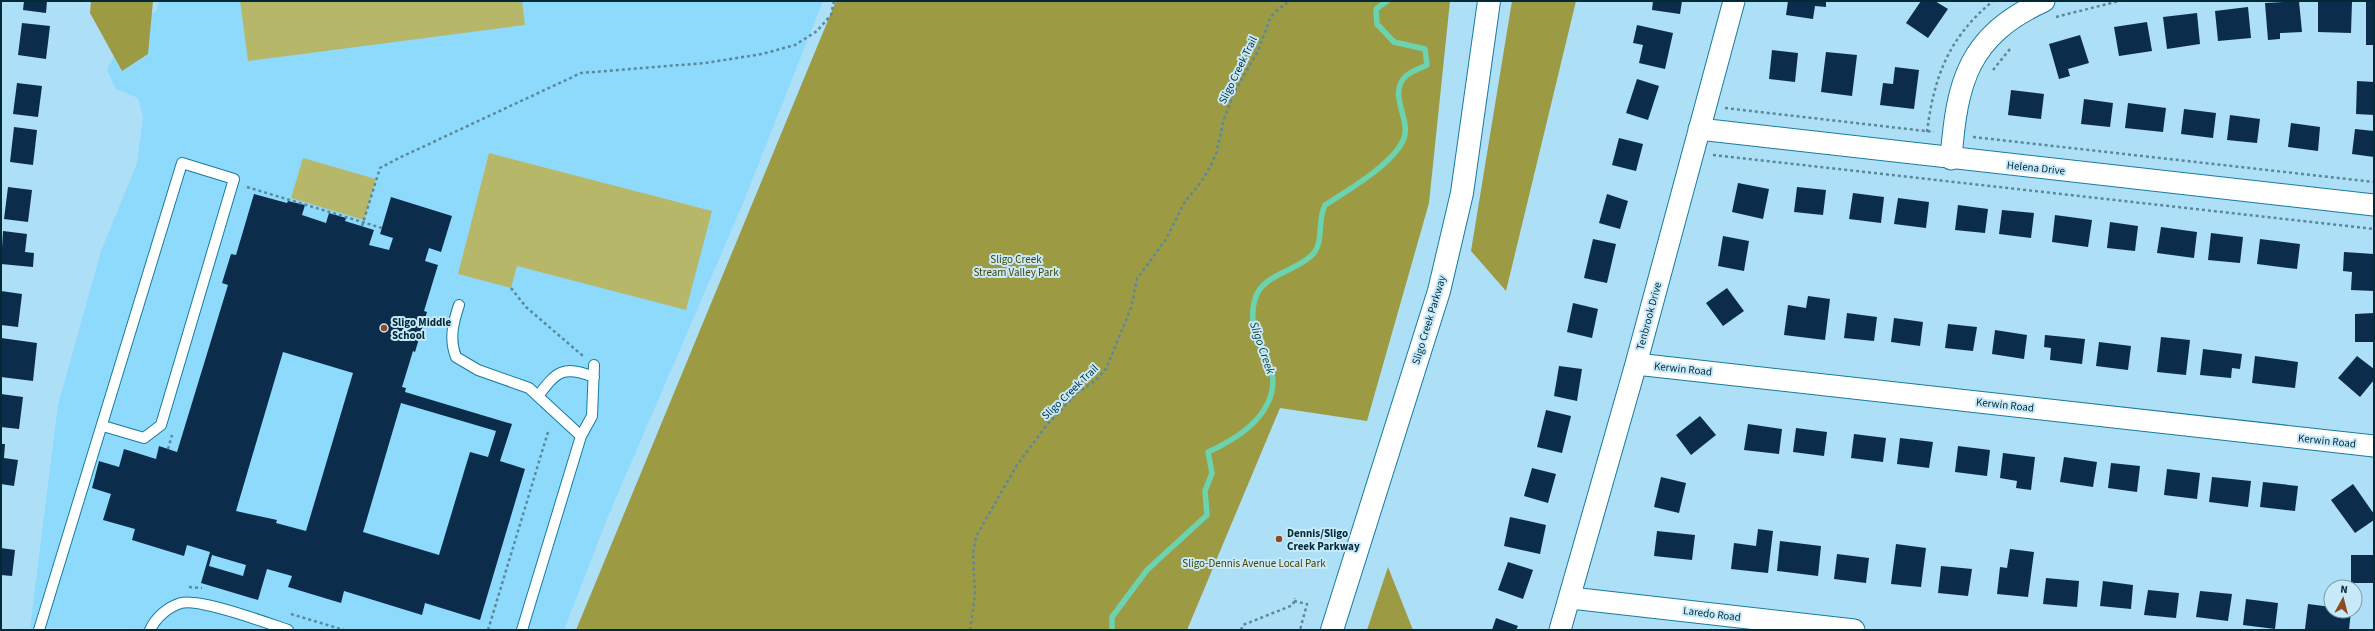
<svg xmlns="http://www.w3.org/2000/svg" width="2375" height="631" viewBox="0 0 2375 631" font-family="'Source Sans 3',sans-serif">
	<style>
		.built { fill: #8edafd }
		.green { fill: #b7b76a }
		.forest { fill: #9c9b43 }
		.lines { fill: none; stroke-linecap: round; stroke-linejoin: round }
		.stream { stroke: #6bd3af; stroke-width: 5.5 }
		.building { fill: #0b2d4b; fill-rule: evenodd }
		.lane-casing { stroke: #177ca0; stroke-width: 12 }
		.street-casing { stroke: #177ca0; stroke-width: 23 }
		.secondary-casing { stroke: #177ca0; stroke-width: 24 }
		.path { stroke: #5b899c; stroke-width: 2.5; stroke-dasharray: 3 3; stroke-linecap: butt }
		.lane { stroke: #fff; stroke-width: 10 }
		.street { stroke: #fff; stroke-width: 21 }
		.secondary { stroke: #fff; stroke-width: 22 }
		.poi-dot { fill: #904a21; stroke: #c8e9f9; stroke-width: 1.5 }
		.labels { text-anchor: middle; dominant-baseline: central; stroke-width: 4; stroke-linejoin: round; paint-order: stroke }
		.street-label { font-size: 11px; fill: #012a39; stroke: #c8e9f9 }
		.park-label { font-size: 11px; fill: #474600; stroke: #c8e9f9 }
		.poi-label { font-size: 11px; font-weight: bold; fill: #012a39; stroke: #c8e9f9; text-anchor: start }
		.water-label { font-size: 12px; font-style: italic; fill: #0b3a2c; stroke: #c8e9f9 }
	</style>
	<rect width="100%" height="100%" fill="#addff6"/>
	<!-- built -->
	<path class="built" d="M159 1H823L743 203 607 519 564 630 30 628 58 405 101 251 137 163 143 117 138 98 116 89 107 70 121 42 134 27 157 10Z"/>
	<!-- green -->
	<path class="green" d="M240 1H522L525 25 248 61Z
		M489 153 712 211 686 310 517 266 511 288 458 274Z
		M303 158 376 179 364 220 291 198Z"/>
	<!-- forest -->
	<path class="forest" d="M91 1H153L148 54 122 71 90 13Z
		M836 1H1450L1429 203 1367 421 1280 408 1187 630H576Z
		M1512 1H1576L1506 291 1471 251Z
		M1388 567 1413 630H1367Z"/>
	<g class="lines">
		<!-- stream -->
		<path class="stream" d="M1112 630V617L1147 570 1207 515 1205 491 1212 473 1208 452C1237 439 1273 416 1273 380 1273 374 1268 367 1267 362 1258 340 1248 323 1255 299 1262 274 1296 272 1313 254 1324 242 1317 220 1325 205 1347 191 1395 163 1404 138 1411 119 1387 93 1406 76 1411 71 1421 68 1427 65L1425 49 1394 42 1377 24 1376 9 1387 1"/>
	</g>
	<!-- building -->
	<path class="building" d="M24 1H47L46 13 23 10Z
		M1653 1H1682L1680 14 1652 10Z
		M1788 1H1826V7L1815 6 1813 19 1786 15Z
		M1921 1H1935L1948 9 1928 38 1906 23Z
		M2299 1 2302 32 2280 33V39L2268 40 2265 3Z
		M2318 1 2352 2 2351 33 2318 32Z
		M2366 1H2374V45H2366Z
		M2248 7 2251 38 2218 41 2215 11Z
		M2197 13 2200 44 2167 49 2163 17Z
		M2147 22 2152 51 2119 56 2114 27Z
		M22 23 50 26 46 59 18 55Z
		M1637 25 1673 33 1665 69 1639 63 1643 45 1633 43Z
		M2080 35 2089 63 2068 69 2070 76 2059 79 2049 44Z
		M1772 50 1798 53 1795 82 1769 79Z
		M1826 52 1857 55 1852 96 1821 92Z
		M1895 67 1919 70 1914 109 1880 105 1883 83 1893 84Z
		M1637 79 1659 86 1648 120 1626 113Z
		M2357 81 2374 82V115L2356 114Z
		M17 83 42 86 38 117 13 114Z
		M2011 90 2044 94 2041 119 2008 115Z
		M2084 99 2113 103 2110 127 2081 124Z
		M2128 103 2166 108 2163 132 2125 128Z
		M2184 109 2216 113 2213 138 2181 134Z
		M2230 115 2260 119 2257 143 2227 140Z
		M2291 123 2320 127 2318 151 2288 147Z
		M14 127 37 130 33 165 10 162Z
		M2355 129 2374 131V157L2352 154Z
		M1619 138 1643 144 1636 171 1612 165Z
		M1738 183 1769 189 1763 219 1732 212Z
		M8 187 32 190 28 222 4 219Z
		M1797 187 1826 190 1823 215 1794 212Z
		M1853 193 1884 197 1881 223 1849 219Z
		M254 194 287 203 288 201 305 205 302 215 326 223 329 213 346 218 345 221 374 230 369 245 389 250 393 238 380 234 391 197 452 216 441 252 429 248 425 261 438 265 424 311 427 312 415 352 413 351 402 387 406 388 405 392 512 424 500 461 525 469 480 620 425 603 422 615 344 591 341 603 288 587 292 576 267 569 258 600 201 583 210 552 187 545 184 556 132 540 135 529 103 520 111 494 92 488 99 461 119 467 124 449 156 459 159 446 177 452 228 285 222 283 231 254 236 255ZM283 352 353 373 306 531 276 523 277 520 236 511ZM401 403 496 431 488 457 470 452 439 555 363 532ZM212 555 246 565 243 576 209 566Z
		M1607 194 1628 201 1620 229 1599 223Z
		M1898 198 1929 202 1926 228 1894 224Z
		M1958 205 1988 209 1985 233 1955 230Z
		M2002 210 2034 213 2031 238 1999 234Z
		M2055 215 2092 220 2088 247 2052 242Z
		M2110 222 2138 226 2135 251 2107 248Z
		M2161 227 2197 232 2194 258 2157 253Z
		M3 231 27 234 25 252 34 253 33 267 1 264Z
		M2211 233 2243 237 2240 263 2208 260Z
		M1723 236 1749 241 1744 271 1718 266Z
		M1593 239 1616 244 1607 283 1584 278Z
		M2260 239 2300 244 2297 269 2257 264Z
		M2344 252 2374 254V291L2351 290 2352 272 2343 271Z
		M1727 288 1744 311 1723 326 1706 303Z
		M1 291 22 294 18 327 1 325Z
		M1808 296 1830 299 1825 340 1784 335 1788 305 1806 308Z
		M1573 303 1598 309 1592 338 1567 332Z
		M1847 313 1877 317 1874 341 1844 338Z
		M2374 313V342H2355V314Z
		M1894 318 1923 322 1920 346 1891 342Z
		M1948 324 1977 327 1973 351 1945 348Z
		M1995 330 2027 335 2024 359 1992 354Z
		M2045 335 2085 339 2082 364 2050 360 2051 348 2044 347Z
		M2161 337 2190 340 2186 375 2157 372Z
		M1 338 37 343 33 381 1 377Z
		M2099 342 2131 346 2128 370 2096 366Z
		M2203 349 2242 354 2240 369 2232 368 2231 378 2200 375Z
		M2255 356 2298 362 2295 388 2252 383Z
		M2357 356 2374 369V380L2360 397 2338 378Z
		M1559 366 1582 369 1577 401 1554 396Z
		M1 394 23 397 19 429 1 427Z
		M1546 410 1571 416 1562 453 1537 447Z
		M1700 416 1716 435 1691 455 1676 435Z
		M1748 424 1782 429 1779 454 1744 450Z
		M1796 428 1827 432 1824 456 1793 452Z
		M1854 434 1886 438 1883 462 1851 458Z
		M1900 438 1933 442 1929 468 1897 464Z
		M1 444H5L4 458 18 460 14 486 1 484Z
		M1958 446 1990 450 1987 476 1955 472Z
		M2003 453 2035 457 2031 490 2016 488 2017 481 2000 478Z
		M2064 457 2097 462 2093 487 2060 482Z
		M2111 463 2140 466 2137 492 2108 488Z
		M1532 468 1556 474 1548 503 1524 496Z
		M2167 469 2200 473 2197 499 2164 495Z
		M1661 477 1686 483 1679 513 1654 507Z
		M2212 477 2251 481 2248 507 2209 502Z
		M2263 482 2298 486 2295 511 2260 507Z
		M2353 484 2374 514V520L2355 533 2331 500Z
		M1510 517 1546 525 1540 554 1504 546Z
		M1758 529 1773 531 1768 573 1731 569 1734 543 1756 546Z
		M1657 531 1695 535 1692 560 1654 556Z
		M1780 541 1821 546 1818 576 1777 571Z
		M1896 544 1926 548 1921 587 1891 584Z
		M1 548 15 550 12 576 1 575Z
		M2010 549 2034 552 2028 597 1997 594 2000 567 2007 568Z
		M1837 554 1869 558 1866 583 1834 579Z
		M2351 555H2374V583H2351Z
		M1508 562 1533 570 1523 599 1498 590Z
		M1941 566 1972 569 1968 596 1938 593Z
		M2046 578 2079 581 2077 607 2043 604Z
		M2103 581 2133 585 2131 609 2100 606Z
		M2148 590 2179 593 2176 618 2144 615Z
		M2200 591 2232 594 2228 621 2196 617Z
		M2246 599 2278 603 2275 629 2243 625Z
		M2308 604 2331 607V611H2351L2349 630 2305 629Z
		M1496 618 1518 626 1516 630H1492Z"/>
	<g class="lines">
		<!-- lane casing -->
		<g class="lane-casing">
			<path id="lane" d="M459 305C453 323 449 339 456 357L478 370 529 388 581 436 592 416 594 365
				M538 396C557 371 563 365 594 377
				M39 630 182 163 234 179 161 425 144 438 103 426
				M150 630C156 617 168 607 181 603 200 598 267 623 288 630
				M522 630 581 436"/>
		</g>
		<!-- street casing -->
		<g class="street-casing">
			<path id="street" d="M1699 129 2374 205
				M1951 159C1957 81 1968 36 2044 1
				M1636 364 2374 446
				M1571 598 1854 630
				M1560 630 1636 364 1734 1"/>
		</g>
		<!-- secondary casing -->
		<g class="secondary-casing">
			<path id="secondary" d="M1332 630 1439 291 1462 193 1489 1"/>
		</g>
		<!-- path -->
		<path class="path" d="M2056 17 2119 1
			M1993 70 2010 49
			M1725 108 1934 132
			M1927 132C1934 77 1948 38 1993 1
			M1973 137 2374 182
			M1713 155 2374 229
			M247 187 382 228
			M362 226 380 168 399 158 581 73 705 63 762 54 795 45 817 31 831 15 834 1
			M511 288 526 307 583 356
			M168 449 172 435
			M189 587 202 588
			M1294 601 1307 604 1300 630
			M291 614 344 630
			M488 630 548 432
			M970 630 975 595 973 554 976 537 982 526 1017 465 1046 426 1077 393 1096 380 1106 369 1131 308 1137 279 1166 239 1184 203 1201 182 1210 167 1216 154 1224 119 1234 93 1258 51 1269 21 1274 13 1289 1
			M1241 630 1243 625 1293 605 1295 598"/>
		<!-- lane -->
		<use href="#lane" class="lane"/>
		<!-- street -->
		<use href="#street" class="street"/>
		<!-- secondary -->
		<use href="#secondary" class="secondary"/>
	</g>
	<!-- markers -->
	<g class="poi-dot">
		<circle cx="384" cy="328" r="4"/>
		<circle cx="1279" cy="539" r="4"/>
	</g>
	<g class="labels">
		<!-- street labels -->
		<g class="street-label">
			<text transform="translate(1238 70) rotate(-64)">Sligo Creek Trail</text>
			<text transform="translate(2036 168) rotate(6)">Helena Drive</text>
			<text transform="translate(1649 316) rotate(-75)">Tenbrook Drive</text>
			<text transform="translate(1429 320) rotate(-73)">Sligo Creek Parkway</text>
			<text transform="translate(1683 369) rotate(6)">Kerwin Road</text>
			<text transform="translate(1070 392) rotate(-44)">Sligo Creek Trail</text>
			<text transform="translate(2005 405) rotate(6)">Kerwin Road</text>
			<text transform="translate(2327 441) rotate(6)">Kerwin Road</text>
			<text transform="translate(1712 614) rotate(7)">Laredo Road</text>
		</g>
		<!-- park labels -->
		<g class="park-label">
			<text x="1016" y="259">Sligo Creek<tspan x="1016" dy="13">Stream Valley Park</tspan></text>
			<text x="1254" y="563">Sligo-Dennis Avenue Local Park</text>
		</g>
		<!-- poi labels -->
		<g class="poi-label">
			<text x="392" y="322">Sligo Middle<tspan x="392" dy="13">School</tspan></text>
			<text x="1287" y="533">Dennis/Sligo<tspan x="1287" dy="13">Creek Parkway</tspan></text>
		</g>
		<!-- water labels -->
		<g class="water-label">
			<text transform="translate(1262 348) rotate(71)">Sligo Creek</text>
		</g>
	</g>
	<!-- border -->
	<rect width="2375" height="631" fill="none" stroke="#012a39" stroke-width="4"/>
	<!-- north arrow -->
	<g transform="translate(2343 599) rotate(7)"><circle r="19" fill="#c8e9f9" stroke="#789dac"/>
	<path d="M0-3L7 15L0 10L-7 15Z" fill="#904a21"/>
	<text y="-6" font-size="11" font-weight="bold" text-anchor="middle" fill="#012a39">N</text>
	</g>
</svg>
